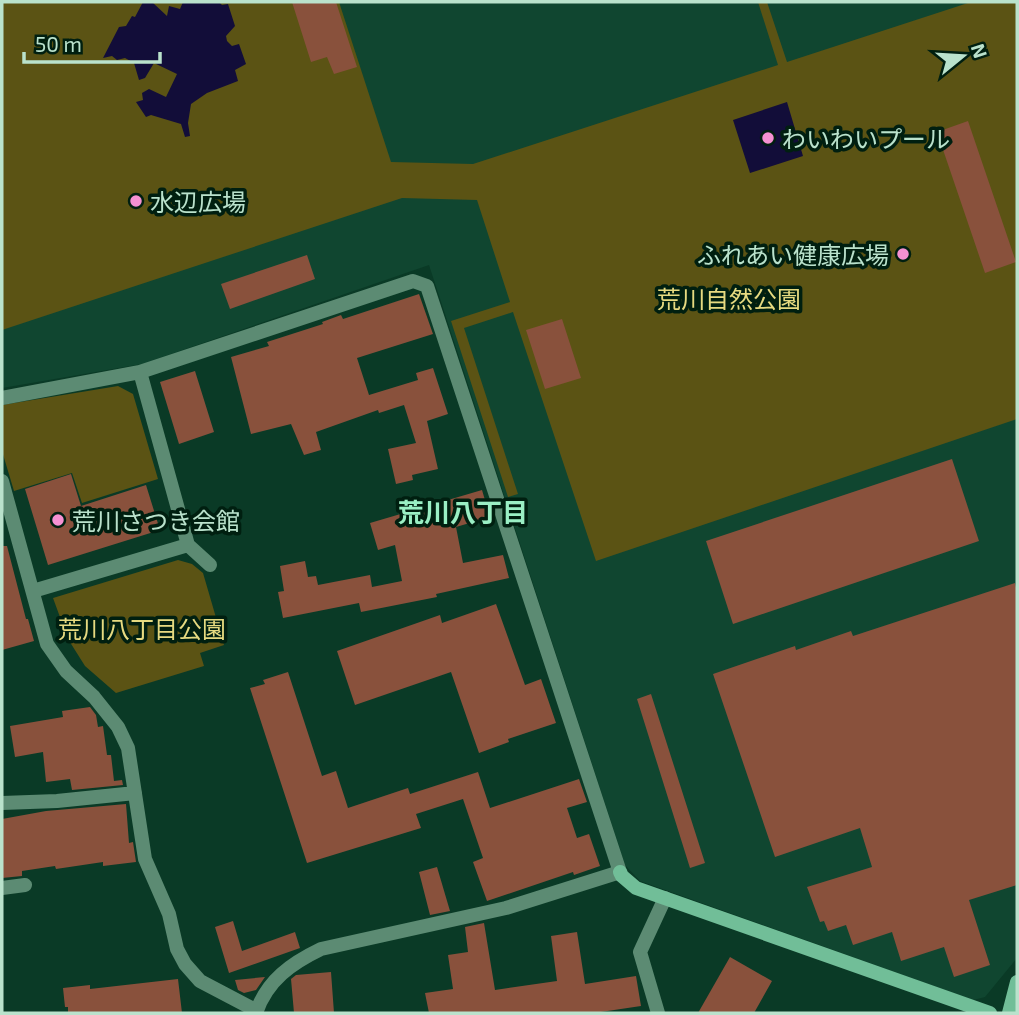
<svg xmlns="http://www.w3.org/2000/svg" width="1019" height="1015" viewBox="0 0 1019 1015" font-family="'Exo 2','Noto Sans JP',sans-serif">
	<style>
		.built { fill: #104630 }
		.green { fill: #5b5314 }
		.water { fill: #120d39 }
		.building { fill: #89513c }
		.lines { fill: none; stroke-linecap: round; stroke-linejoin: round }
		.street { stroke: #5c8b73; stroke-width: 14 }
		.secondary { stroke: #71be98; stroke-width: 14 }
		.poi-dot { fill: #f591d2; stroke: #001f10; stroke-width: 2.5 }
		.labels { text-anchor: middle; dominant-baseline: central; stroke-width: 7; stroke-linejoin: round; paint-order: stroke }
		.poi-label { font-size: 24px; fill: #bae2cc; stroke: #001f10; text-anchor: start }
		.park-label { font-size: 24px; fill: #e6da80; stroke: #001f10 }
		.neighbourhood-label { font-size: 26px; font-weight: bold; fill: #9aefc4; stroke: #001f10 }
	</style>
	<rect width="100%" height="100%" fill="#0a3a26"/>
	<!-- built -->
	<path class="built" d="M2 2H1017V958L985 997 973 1000 640 881 625 865 429 265 142 364 2 388Z"/>
	<!-- green -->
	<path class="green" d="M2 2H339L391 162 473 164 778 65 758 2H767L787 62 971 2H1017V419L596 561 513 312 464 328 518 494 508 497 451 321 510 302 477 200 402 198 2 330Z
		M118 386 133 394 158 479 82 503 72 473 14 491 2 451V405Z
		M178 560 192 564 203 573 224 645 200 653 204 666 116 693 85 666 68 639 53 598Z"/>
	<!-- water -->
	<path class="water" d="M143 2H152L167 16 169 6 180 9 183 2H219L222 5 228 4 235 26 226 36 227 41 232 46 239 44 246 64 235 70 238 81 207 93 191 104 188 123 190 136 185 137 181 124 151 115 146 117 136 102 143 100 142 93 149 89 166 97 177 74 154 63 145 78 139 80 134 63 125 58 117 60 112 56 103 58 119 27 126 26 132 16 135 17Z
		M787 102 803 156 750 173 733 120Z"/>
	<!-- building -->
	<path class="building" d="M292 2H336L357 67 334 74 327 57 311 62Z
		M968 121 1016 262 985 273 937 132Z
		M307 255 315 279 230 309 221 284Z
		M419 294 433 334 357 358 369 395 418 380 416 373 433 368 448 414 427 421 438 469 412 475 413 480 396 484 388 449 416 443 404 405 379 413 378 410 316 432 321 450 304 455 291 424 251 434 231 357 269 346 267 342 323 324 322 322 341 315 343 319Z
		M562 319 581 378 545 389 526 330Z
		M195 371 214 432 179 444 160 382Z
		M952 459 979 541 733 624 706 541Z
		M71 474 81 506 146 485 160 530 48 565 25 489Z
		M482 490 490 517 456 527 463 563 503 555 509 578 436 594 437 597 361 612 359 603 283 618 278 592 284 591 280 566 305 561 308 577 316 576 318 585 370 575 372 587 402 581 395 545 378 550 370 523Z
		M2 546H7L26 619H28L34 641 2 650Z
		M1015 583 1017 592V885L969 900 990 965 954 977 944 947 901 961 892 932 853 945 846 925 828 931 824 921 820 922 807 887 872 867 860 828 775 857 713 674 795 646 796 650 851 631 853 636Z
		M496 604 525 685 541 679 556 723 508 739 509 742 479 753 451 672 355 705 337 651 440 615 442 623Z
		M288 672 322 776 336 771 348 808 408 788 410 794 478 772 490 808 579 779 587 802 567 808 577 838 589 834 600 866 574 875 573 872 487 901 473 862 483 858 463 799 416 814 421 828 307 863 250 688 265 684 263 680Z
		M651 694 705 863 690 868 637 699Z
		M90 707 96 715 98 727 103 726 107 755H111L114 781 122 780 123 785 72 790 70 779 46 782 43 752 15 757 10 726 63 717 62 711Z
		M126 804 129 843 133 842 136 862 103 866V862L56 869 55 866 22 871V876L2 878V819L46 811Z
		M437 867 450 911 430 915 419 872Z
		M233 921 242 951 295 932 300 948 229 973 215 927Z
		M484 923 495 990 557 981 551 936 577 932 585 984 636 976 641 1006 594 1013H429L425 993 453 989 448 955 468 952 465 927Z
		M730 957 772 981 754 1013H698Z
		M331 972 334 1013H294L291 979 296 975Z
		M265 977 256 990 244 993 238 990 235 980Z
		M178 979 182 1013H68V1007H65L63 988 90 985V989Z"/>
	<g class="lines">
		<!-- street -->
		<path class="street" d="M2 398 140 372 413 281 427 286 620 872 506 908 321 949C292 963 267 980 256 1013
			M2 481 47 644 66 671 94 697 118 727 128 748 145 859 169 914 177 949 185 964 200 981 257 1011
			M188 545 210 565
			M33 591 188 545 140 372
			M2 803 57 801 135 793
			M2 888 25 885
			M658 1013 640 952 665 898"/>
		<!-- secondary -->
		<path class="secondary" d="M620 872 622 876 636 888 990 1013
			M1009 1013 1017 982"/>
	</g>
	<!-- markers -->
	<g class="poi-dot">
		<circle cx="768" cy="138" r="7"/>
		<circle cx="136" cy="201" r="7"/>
		<circle cx="903" cy="254" r="7"/>
		<circle cx="58" cy="520" r="7"/>
	</g>
	<g class="labels">
		<!-- poi labels -->
		<g class="poi-label">
			<text x="782" y="138">わいわいプール</text>
			<text x="150" y="201">水辺広場</text>
			<text x="889" y="254" text-anchor="end">ふれあい健康広場</text>
			<text x="72" y="520">荒川さつき会館</text>
		</g>
		<!-- park labels -->
		<g class="park-label">
			<text x="729" y="298">荒川自然公園</text>
			<text x="142" y="628">荒川八丁目公園</text>
		</g>
		<!-- neighbourhood labels -->
		<g class="neighbourhood-label">
			<text x="463" y="511">荒川八丁目</text>
		</g>
	</g>
	<!-- border -->
	<rect width="1019" height="1015" fill="none" stroke="#bae2cc" stroke-width="7"/>
	<!-- north arrow -->
	<g transform="translate(963 56) rotate(72)" stroke="#001f10" stroke-width="5" paint-order="stroke">
	<path d="M0-5L12 26L0 18L-12 26Z" fill="#bae2cc"/>
	<text y="-10" font-size="19" font-weight="bold" text-anchor="middle" fill="#bae2cc">N</text>
	</g>
	<!-- scale -->
	<path d="M24 52v10h136v-10" fill="none" stroke="#bae2cc" stroke-width="3.5"/>
	<text x="35" y="52" font-size="21" fill="#bae2cc" stroke="#001f10" stroke-width="5" paint-order="stroke">50 m</text>
</svg>
